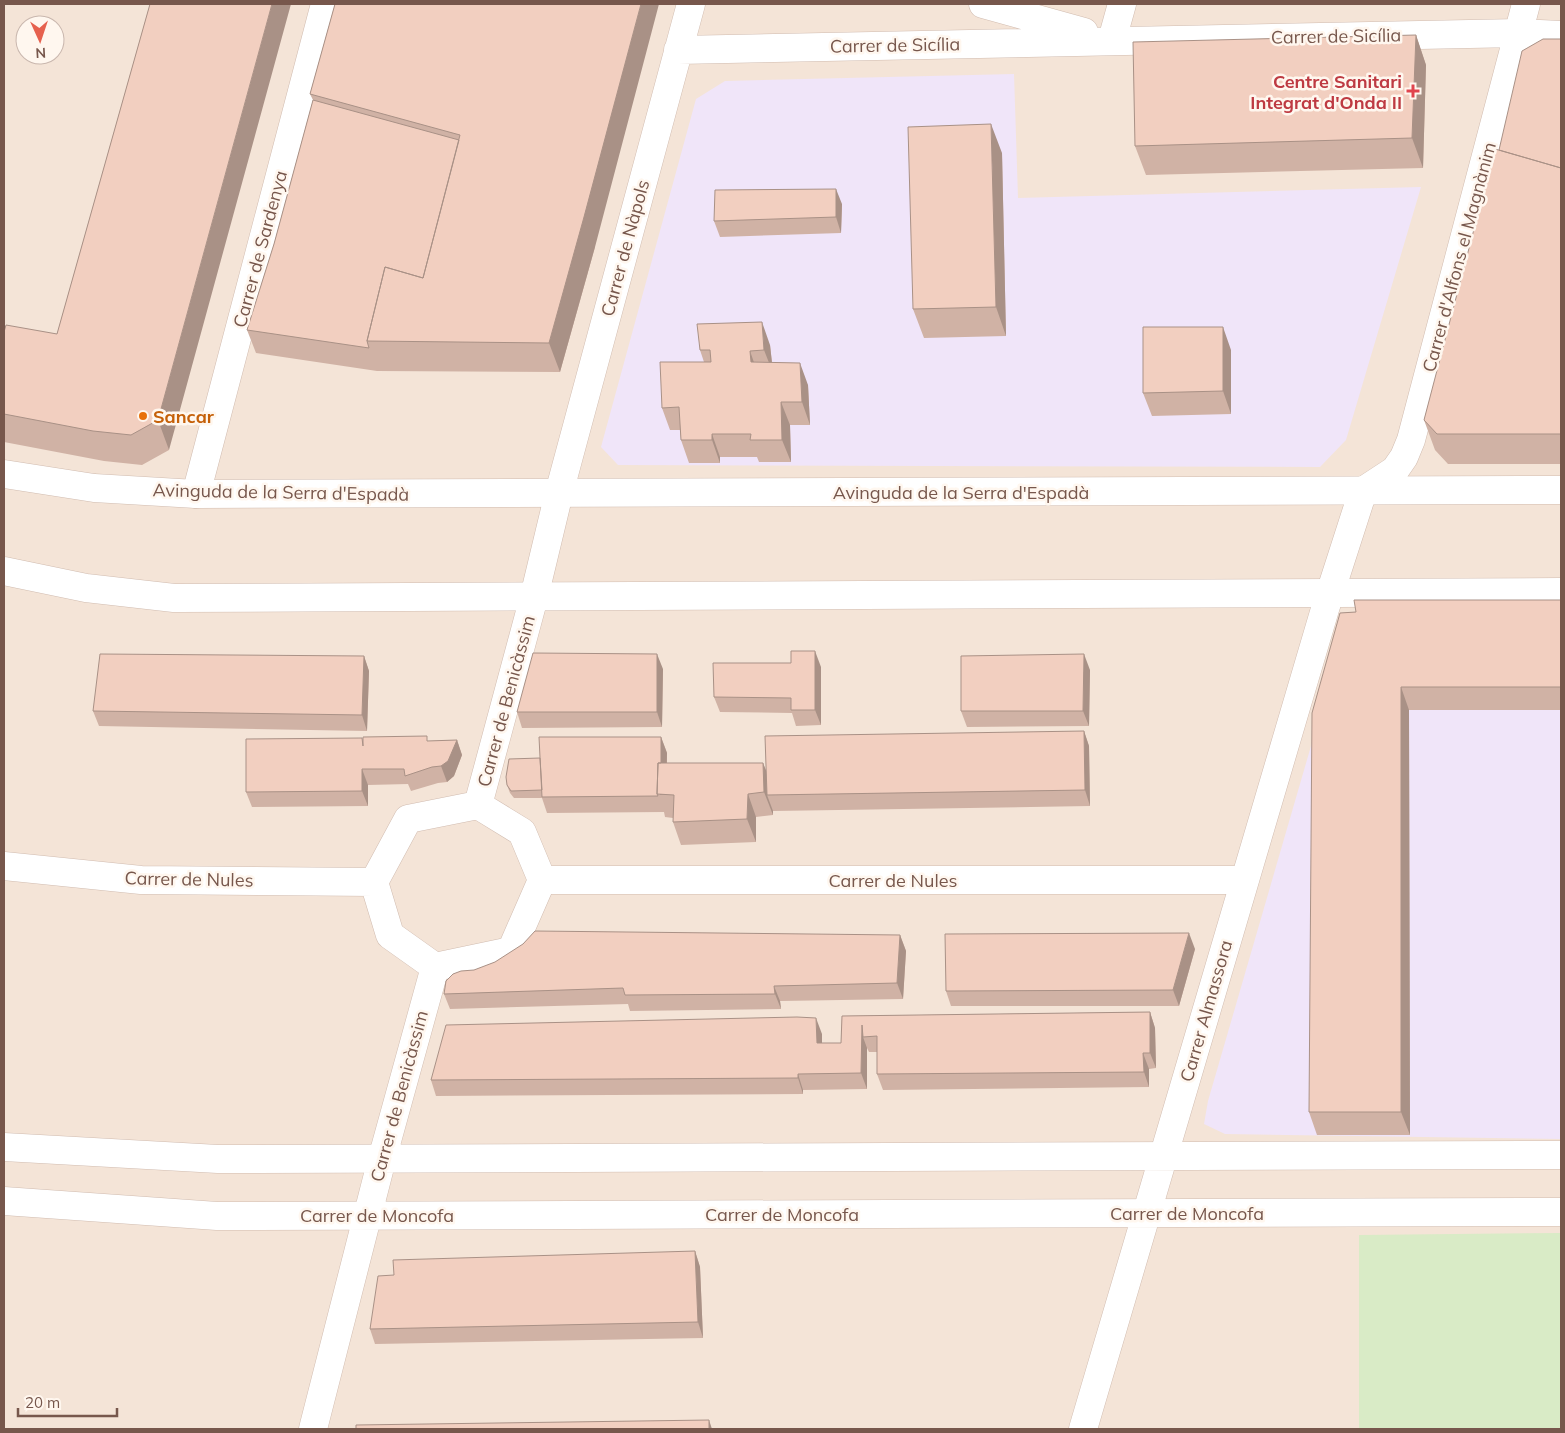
<svg xmlns="http://www.w3.org/2000/svg" width="1565" height="1433" viewBox="0 0 1565 1433" font-family="Mulish,sans-serif">
	<style>
		.residential { fill: #f4e4d7; fill-rule: evenodd }
		.education { fill: #f0e5f9 }
		.green { fill: #d9ebc6 }
		.lines { fill: none; stroke-linecap: round; stroke-linejoin: round }
		.minor-casing { stroke: #d1bcb0; stroke-width: 29 }
		.tertiary-casing { stroke: #d1bcb0; stroke-width: 29 }
		.minor { stroke: #fff; stroke-width: 28 }
		.tertiary { stroke: #fff; stroke-width: 28 }
		.wall { fill: #d0b2a5 }
		.shaded-wall { fill: #a99186 }
		.building { fill: #f2cfc0; stroke: #a99186 }
		.health-dot { fill: #e0444e; stroke: #fff7ef; stroke-width: 2 }
		.food-dot { fill: #e8710a; stroke: #fff7ef; stroke-width: 2 }
		.labels { text-anchor: middle; dominant-baseline: central; stroke-width: 5; stroke-linejoin: round; paint-order: stroke }
		.street-label { font-size: 18px; fill: #77574c; stroke: #fff7ef }
		.health-label { font-size: 18px; font-weight: bold; fill: #be3a42; stroke: #fff7ef; text-anchor: end }
		.food-label { font-size: 18px; font-weight: bold; fill: #c56008; stroke: #fff7ef; text-anchor: start }
	</style>
	<rect width="100%" height="100%" fill="#fcf3e9"/>
	<!-- residential -->
	<path class="residential" d="M4 4H1561V1429H4ZM25 25H55V55H25Z"/>
	<!-- education -->
	<path class="education" d="M1014 74 1018 198 1421 187 1346 440 1320 467 618 465 601 447 696 99 725 81Z
		M1347 622 1561 624V1139L1225 1134 1204 1124 1208 1101Z"/>
	<!-- green -->
	<path class="green" d="M1561 1233V1429H1359V1235Z"/>
	<g class="lines">
		<!-- minor casing -->
		<g class="minor-casing">
			<path id="minor" d="M983 4 1084 32
				M1112 40 1122 4
				M678 50 1519 33 1561 35
				M196 494 325 4
				M478 805 534 597 559 493 691 4
				M478 805 522 832 542 880 511 951 435 967 390 935 374 882 408 819Z
				M4 866 141 880 374 882
				M542 880H1245
				M4 1147 218 1159 1561 1155
				M4 1201 217 1216 1561 1212
				M313 1429 382 1159 435 967
				M1083 1429 1325 609 1363 491 1395 470 1404 457 1411 440 1526 4"/>
		</g>
		<!-- tertiary casing -->
		<g class="tertiary-casing">
			<path id="tertiary" d="M4 474 94 488 196 494 1561 490
				M4 571 86 588 174 598 1561 592"/>
		</g>
		<!-- minor -->
		<use href="#minor" class="minor"/>
		<!-- tertiary -->
		<use href="#tertiary" class="tertiary"/>
	</g>
	<!-- wall -->
	<path class="wall" d="M150 4 169 450 142 465 104 461 4 442V332L57 334Z
		M335 4 595 247 560 372 377 371 256 353 247 330 274 244 313 100 310 94Z
		M1416 35 1426 65 1423 168 1146 175 1135 146Z
		M1561 39V464H1448L1435 450 1424 420 1499 150Z
		M1002 153 1006 336 924 338 913 309Z
		M842 204 841 233 720 237 714 221Z
		M770 345 772 362 808 385 810 425H790L791 462H759L757 457H720V463H689L681 440 680 430H670L662 408 704 362 700 350Z
		M1231 350V414L1152 416 1143 393Z
		M1561 600V710H1409L1410 1135H1317L1309 1112 1340 613Z
		M364 656 369 671 367 731 99 726 93 711Z
		M821 667V725L796 726 792 713 720 712 714 697Z
		M663 669 662 727 522 728 517 712Z
		M1090 670 1089 726 967 727 961 711Z
		M1084 731 1089 746 1090 806 773 811V815L756 817V842L681 845 673 822V818L665 817 664 812 547 813 542 798H514L510 793 507 785 540 758 661 737 667 753V763H763L766 771Z
		M457 740 462 755 454 776 447 782 438 783 411 791 408 784 368 785V806L252 807 246 792 363 741H429Z
		M900 935 906 951 903 999 780 1001 781 1009 630 1011 628 1004 450 1009 444 994 474 970Z
		M1195 949 1179 1006H951L946 991Z
		M1150 1012 1155 1028 1156 1068 1149 1069V1087L883 1090 877 1074V1052H869L867 1048V1089L803 1090V1094L436 1096 431 1080 822 1034V1043H841L842 1016Z
		M695 1251 700 1267 703 1338 375 1344 370 1329 394 1275Z"/>
	<!-- shaded-wall -->
	<path class="shaded-wall" d="M272 4H291L169 450 158 420Z
		M641 4H659L595 247 560 372 549 343Z
		M1416 35 1426 65 1423 168 1412 138Z
		M991 124 1002 153 1006 336 996 307Z
		M836 189 842 204 841 233 836 217Z
		M762 322 770 345 773 373 764 350Z
		M1223 327 1231 350V414L1223 391Z
		M750 351 758 374 751 362Z
		M800 363 808 385 810 425 802 402Z
		M781 402 790 425 791 462 782 440Z
		M712 434 720 457V463L712 440Z
		M815 651 821 667V725L815 710Z
		M657 654 663 669 662 727 657 712Z
		M1084 654 1090 670 1089 726 1083 711Z
		M364 656 369 671 367 731 362 715Z
		M1401 687 1409 710 1410 1135 1401 1112Z
		M1084 731 1089 746 1090 806 1085 790Z
		M661 737 667 753 666 795H660Z
		M457 740 462 755 454 776 447 782 441 766Z
		M763 763 772 785 767 795 773 811V815L764 792Z
		M362 769 368 785V806L362 791Z
		M748 794 756 817V842L747 819Z
		M1189 933 1195 949 1179 1006 1173 990Z
		M900 935 906 951 903 999 897 983Z
		M774 986 780 1001 781 1009 775 994Z
		M1150 1012 1155 1028 1156 1068 1150 1053Z
		M816 1018 822 1034V1059L817 1043Z
		M862 1025 863 1037 867 1048V1089L861 1073Z
		M1143 1053 1149 1069V1087L1144 1072Z
		M798 1074 803 1090V1094L798 1078Z
		M695 1251 700 1267 703 1338 698 1322Z
		M709 1420 712 1429H709Z"/>
	<!-- building -->
	<path class="building" d="M150 4H272L158 420 131 435 93 431 4 414V332L6 325 57 334Z
		M335 4H641L584 217 549 343 367 341 385 267 423 278 460 135 310 94Z
		M1416 35 1412 138 1135 146 1133 42Z
		M1543 39H1561V168L1499 150 1522 51Z
		M313 100 459 140 423 278 385 267 367 341 369 348 247 330 274 244Z
		M991 124 996 307 913 309 908 127Z
		M1495 149 1561 168V434H1437L1424 420Z
		M836 189V217L714 221 715 190Z
		M762 322 764 350 750 351 751 362 800 363 802 402H781L782 440H750L751 434H712V440H681L679 407 662 408 660 362H711L710 350H700L697 324Z
		M1143 327H1223V391L1143 393Z
		M1354 600H1561V687H1401V1112H1309L1312 713 1340 613 1356 612Z
		M791 651H815V710H791V698L714 697 713 663H791Z
		M533 653 657 654V712H517Z
		M100 654 364 656 362 715 93 711Z
		M1084 654 1083 711H961V656Z
		M1084 731 1085 790 767 795 765 736Z
		M427 736V741L457 740 448 761 441 766 432 767 405 776 404 769H362V791L246 792V739L362 738 363 746V737Z
		M539 737H661V763H658L657 794 658 796 542 797Z
		M540 758 542 790 511 791 507 785 506 777 509 759Z
		M658 763H763L764 792 748 794 747 819 673 822 674 795 657 794Z
		M535 931 900 935 897 983 774 986 775 994 625 995 623 988 444 994 446 981 453 974 461 971 474 970 495 962 523 944Z
		M1189 933 1173 990 946 991 945 934Z
		M1150 1012V1053H1143L1144 1072 877 1074V1036L863 1037 862 1025 861 1073 798 1074V1078L431 1080 446 1025 797 1017 816 1018 817 1043H841L842 1016Z
		M695 1251 698 1322 370 1329 378 1276 394 1275 393 1260Z
		M709 1420V1429H356V1425Z"/>
	<!-- markers -->
	<path class="health-dot" d="M1410.5 83.5h5v5h5v5h-5v5h-5v-5h-5v-5h5z"/>
	<circle class="food-dot" cx="143" cy="416" r="5"/>
	<g class="labels">
		<!-- street labels -->
		<g class="street-label">
			<text transform="translate(1336 36) rotate(-1)">Carrer de Sicília</text>
			<text transform="translate(895 45) rotate(-1)">Carrer de Sicília</text>
			<text transform="translate(625 248) rotate(-75)">Carrer de Nàpols</text>
			<text transform="translate(260 249) rotate(-75)">Carrer de Sardenya</text>
			<text transform="translate(1459 257) rotate(-75)">Carrer d'Alfons el Magnànim</text>
			<text transform="translate(281 492) rotate(1)">Avinguda de la Serra d'Espadà</text>
			<text x="961" y="492">Avinguda de la Serra d'Espadà</text>
			<text transform="translate(506 701) rotate(-75)">Carrer de Benicàssim</text>
			<text transform="translate(189 879) rotate(1)">Carrer de Nules</text>
			<text x="893" y="880">Carrer de Nules</text>
			<text transform="translate(1206 1011) rotate(-74)">Carrer Almassora</text>
			<text transform="translate(399 1096) rotate(-75)">Carrer de Benicàssim</text>
			<text x="1187" y="1213">Carrer de Moncofa</text>
			<text x="782" y="1214">Carrer de Moncofa</text>
			<text x="377" y="1215">Carrer de Moncofa</text>
		</g>
		<!-- health labels -->
		<g class="health-label">
			<text x="1402" y="81">Centre Sanitari<tspan x="1402" dy="21">Integrat d'Onda II</tspan></text>
		</g>
		<!-- food labels -->
		<g class="food-label">
			<text x="153" y="416">Sancar</text>
		</g>
	</g>
	<!-- border -->
	<rect width="1565" height="1433" fill="none" stroke="#77574c" stroke-width="10"/>
	<!-- north arrow -->
	<g transform="translate(40 40) rotate(177)"><circle r="24" fill="#fff7ef" stroke="#c9b7ae"/>
	<path d="M0-4L9 19L0 12L-9 19Z" fill="#e6614e"/>
	<text y="-8" font-size="14" font-weight="bold" text-anchor="middle" fill="#77574c">N</text>
	</g>
	<!-- scale -->
	<path d="M18 1408v8h99v-8" fill="none" stroke="#77574c" stroke-width="2.5"/>
	<text x="25" y="1408" font-size="15" fill="#77574c" stroke="#fff7ef" stroke-width="4" paint-order="stroke">20 m</text>
</svg>
